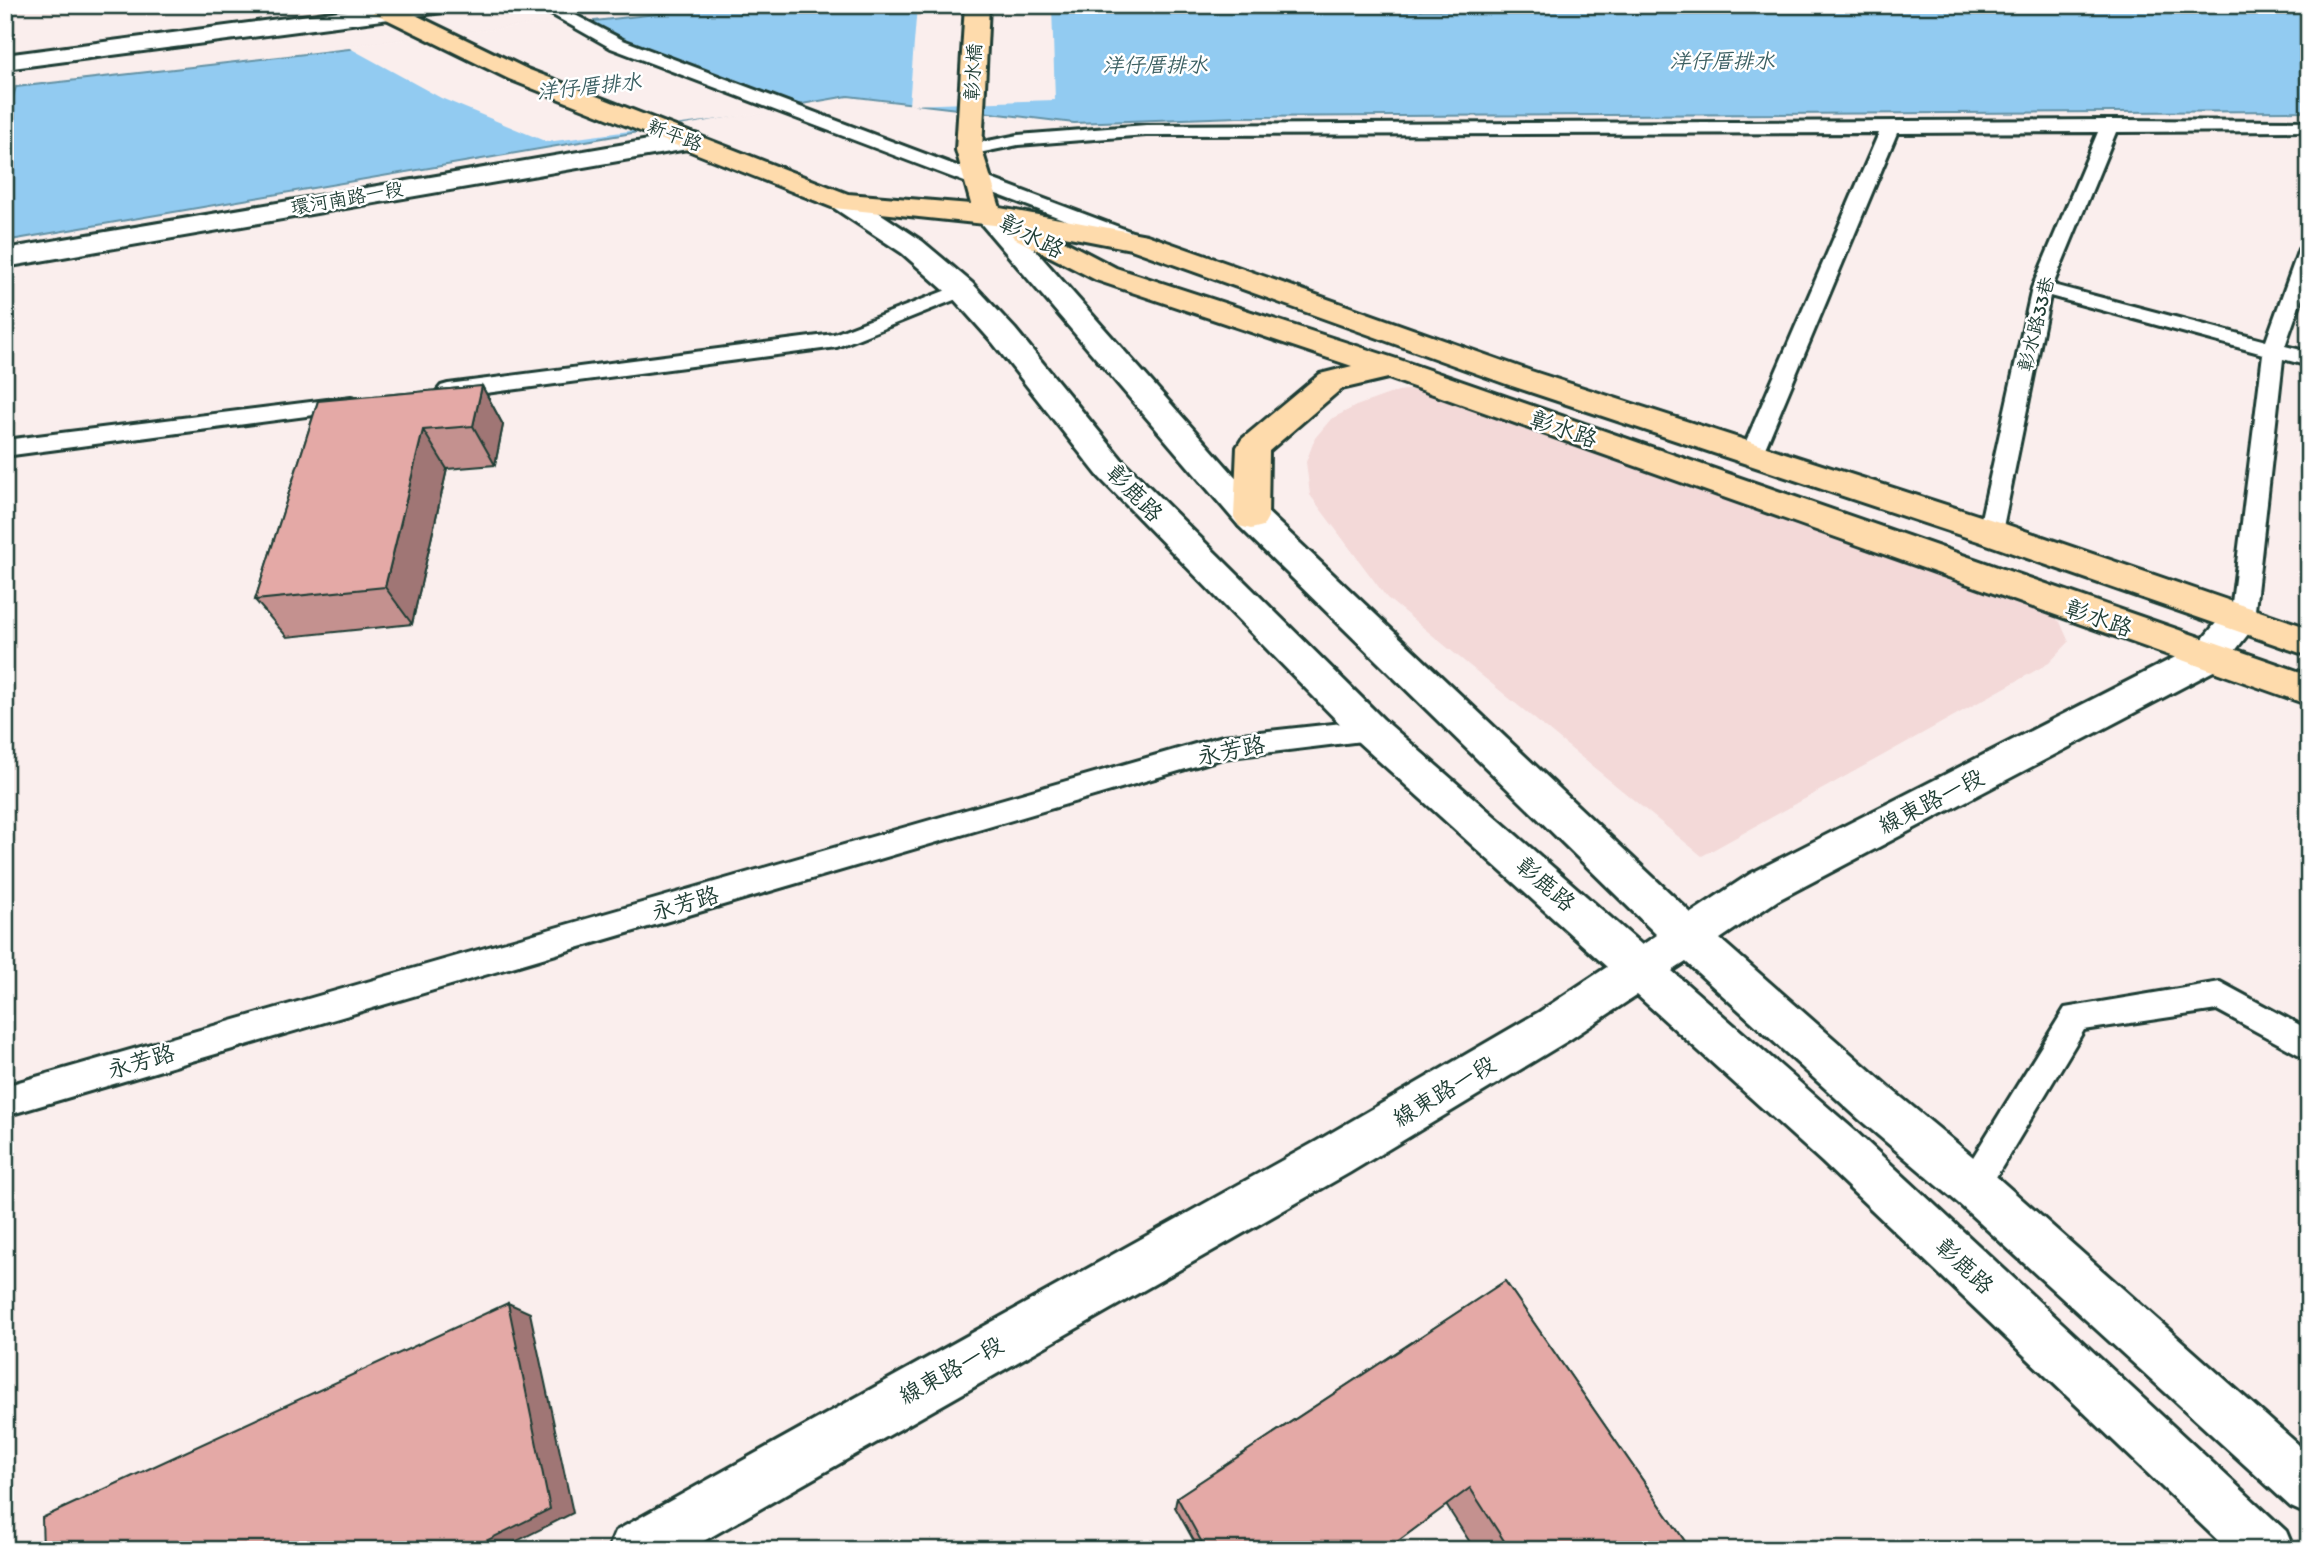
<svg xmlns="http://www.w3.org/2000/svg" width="2314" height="1555" viewBox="0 0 2314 1555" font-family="Itim,'LXGW WenKai TC',sans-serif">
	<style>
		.built { fill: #f3d9d8 }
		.water { fill: #92cbf1; stroke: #6492a5; stroke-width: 2 }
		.pier { fill: #faeeed }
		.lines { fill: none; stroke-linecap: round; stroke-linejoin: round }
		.lane-casing { stroke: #1f3d34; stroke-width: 6 }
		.street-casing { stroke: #1f3d34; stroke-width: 6 }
		.secondary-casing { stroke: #1f3d34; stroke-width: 6 }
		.primary-casing { stroke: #1f3d34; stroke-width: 6 }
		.lane { fill: #fff; fill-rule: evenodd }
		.street { fill: #fff; fill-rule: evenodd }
		.secondary { fill: #fff; fill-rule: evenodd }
		.primary { fill: #fedbac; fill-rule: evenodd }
		.wall { fill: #c4918f; stroke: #1f3d34; stroke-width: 2 }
		.shaded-wall { fill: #a07674; stroke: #1f3d34; stroke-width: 2 }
		.building { fill: #e4a9a6; stroke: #1f3d34; stroke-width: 2 }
		.labels { text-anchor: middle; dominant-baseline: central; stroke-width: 5; stroke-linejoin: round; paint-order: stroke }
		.far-street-label { font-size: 19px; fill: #1f3d34; stroke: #fff }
		.far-water-label { font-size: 21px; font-style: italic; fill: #3c6063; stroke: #fff }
		.street-label { font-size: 23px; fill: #1f3d34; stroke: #fff }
	</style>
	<rect width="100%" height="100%" fill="#faeeed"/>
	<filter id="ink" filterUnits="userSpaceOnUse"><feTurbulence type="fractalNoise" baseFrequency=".0143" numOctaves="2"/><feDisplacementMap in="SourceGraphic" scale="14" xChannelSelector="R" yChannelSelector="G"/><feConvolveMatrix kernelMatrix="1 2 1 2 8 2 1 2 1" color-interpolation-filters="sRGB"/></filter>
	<g filter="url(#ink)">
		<!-- built -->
		<path class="built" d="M1432 387 2036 601 2060 622 2069 642 2049 663 1702 856 1387 598 1310 495 1306 462 1315 438 1331 419 1356 406 1398 391Z"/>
		<!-- water -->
		<path class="water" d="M2309 5V111L1238 117 1074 123 848 96 5 241V122L16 87 700 9 1340 11Z"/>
		<!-- pier -->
		<path class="pier" d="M917 6 1052 7 1055 100 909 105Z
			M573 20 689 72 795 109 547 142 441 98 346 46Z"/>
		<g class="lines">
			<!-- lane casing -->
			<g class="lane-casing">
				<path id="lane" d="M535 5H556L623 40 1140 235 1143 239 1140 243H1126L611 48Z
					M2110 120 2309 121V131L2116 132 2053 285 2266 341 2299 249 2309 243V278L2285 346 2309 352V366L2283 359 2254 619 2251 626 2242 628 2233 626 2230 619 2263 354 2050 296 2002 532 1998 538 1990 540 1982 538 1978 532 2032 288 2098 132 1897 133 1763 453 1760 458H1744L1741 453 1879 133 1146 135 1018 145 969 155 960 150 963 146 1018 135 1146 125Z
					M962 284 969 286 972 290 969 294 837 347 448 398 441 396 437 391 441 386 448 384 834 334Z
					M351 397 359 399 362 404 359 409 5 456V440Z
					M1370 720 1379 723 1383 730 1379 737 1370 740 1223 758 5 1116V1086L1223 736Z
					M2220 982 2309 1030V1060L2217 1010 2084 1030 1984 1197 1973 1202 1962 1197 1957 1186 1962 1175 2065 1008Z"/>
			</g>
			<!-- street casing -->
			<g class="street-casing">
				<path id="street" d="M690 133 699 135 703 141 699 147 5 267V249Z"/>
			</g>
			<!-- secondary casing -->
			<g class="secondary-casing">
				<path id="secondary" d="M386 5H455L443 12 5 69V55Z
					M844 194 854 196 922 241 972 283 1015 329 1123 461 1383 719 1642 945 1657 935 1239 526 978 220 974 214 978 208H998L1263 508 1691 913 1750 874 2197 646C2214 627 2227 601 2255 609L2260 619 2223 666 1778 900 1720 939 1891 1089 1989 1170 2309 1454V1515L2291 1507 1957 1202 1859 1119 1686 962 1672 971 1854 1130 2286 1531 2294 1550H2228L1822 1162 1637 995 1569 1040 1349 1173 688 1550H608L616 1531 1317 1141 1539 1012 1607 967 1357 741 1099 477 993 343 952 297 902 253 834 208 830 202 834 196Z"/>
			</g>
			<!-- primary casing -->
			<g class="primary-casing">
				<path id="primary" d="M364 5H395L527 69 848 194 971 204 956 150 965 5H989L982 150 1000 208 1147 235 1531 371 2002 523 2309 628V656L1978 541 1509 385 1131 249 1049 233 1116 268 1400 360 2309 675V705L1388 378 1341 389 1269 451 1268 517 1263 526 1251 529 1239 526 1234 517 1237 447 1242 439 1320 374 1352 366 1096 280 1014 238 1010 232 1013 227 834 208 509 79 368 10Z"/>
			</g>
			<!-- lane -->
			<use href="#lane" class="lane"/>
			<!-- street -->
			<use href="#street" class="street"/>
			<!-- secondary -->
			<use href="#secondary" class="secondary"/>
			<!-- primary -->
			<use href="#primary" class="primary"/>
		</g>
		<!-- wall -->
		<path class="wall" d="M482 386 503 425 495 465 447 469 412 624 287 637 255 600 318 401Z
			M1505 1281 1691 1550H1475L1446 1505 1386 1550H1199L1175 1507 1177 1497Z"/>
		<!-- shaded-wall -->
		<path class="shaded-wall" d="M5 5H13L5 16Z
			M482 386 503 425 495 465 473 426Z
			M423 430 447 469 412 624 385 587Z
			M508 1303 530 1313 573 1513 499 1550H468Z"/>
		<!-- building -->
		<path class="building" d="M482 386 473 426 423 430 385 587 255 600 318 401Z
			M1505 1281 1691 1550H1510L1470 1488 1386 1550H1206L1177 1497Z
			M508 1303 550 1509 468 1550H43L42 1518Z"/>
	</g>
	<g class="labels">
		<!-- far-street labels -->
		<g class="far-street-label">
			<text transform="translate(973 72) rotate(-87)">彰水橋</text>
			<text transform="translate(675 135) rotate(21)">新平路</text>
			<text transform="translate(347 198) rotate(-10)">環河南路一段</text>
			<text transform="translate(2036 324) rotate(-76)">彰水路33巷</text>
		</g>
		<!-- far-water labels -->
		<g class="far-water-label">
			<text x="1722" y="60">洋仔厝排水</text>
			<text x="1155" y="64">洋仔厝排水</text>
			<text transform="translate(589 86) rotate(-6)">洋仔厝排水</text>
		</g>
		<!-- street labels -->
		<g class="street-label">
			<text transform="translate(1032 236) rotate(27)">彰水路</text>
			<text transform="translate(1564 429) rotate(19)">彰水路</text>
			<text transform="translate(1135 493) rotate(46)">彰鹿路</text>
			<text transform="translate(2099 618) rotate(19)">彰水路</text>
			<text transform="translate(1231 750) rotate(-11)">永芳路</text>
			<text transform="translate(1931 801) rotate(-27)">線東路一段</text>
			<text transform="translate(1546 884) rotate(41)">彰鹿路</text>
			<text transform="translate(685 903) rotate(-16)">永芳路</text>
			<text transform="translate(141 1061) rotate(-16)">永芳路</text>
			<text transform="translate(1444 1091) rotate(-31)">線東路一段</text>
			<text transform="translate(1965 1266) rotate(43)">彰鹿路</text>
			<text transform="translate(951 1370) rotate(-29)">線東路一段</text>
		</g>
	</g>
	<!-- margin -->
	<rect width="2314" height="1555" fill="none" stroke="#fff" stroke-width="28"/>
	<rect x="14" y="14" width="2286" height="1527" fill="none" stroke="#1f3d34" stroke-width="2.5" filter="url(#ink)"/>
</svg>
